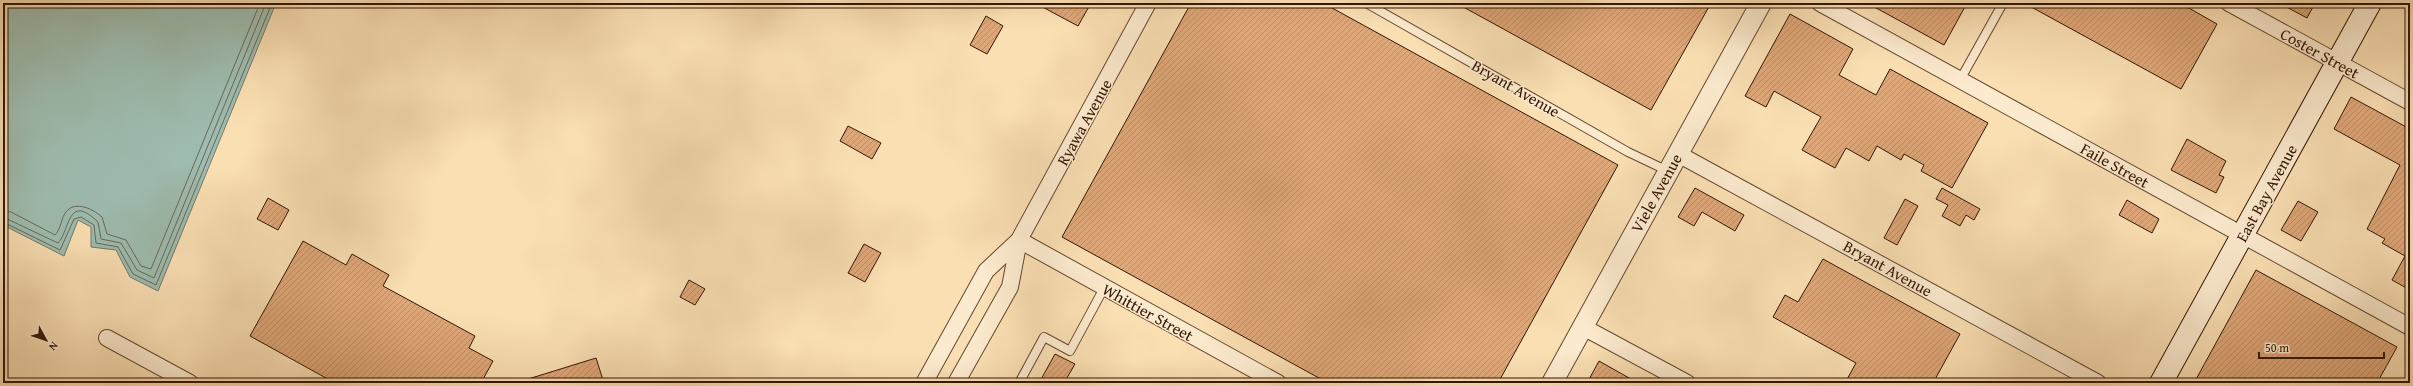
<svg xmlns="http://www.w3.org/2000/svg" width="2413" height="386" viewBox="0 0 2413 386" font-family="'Gentium Book Plus',serif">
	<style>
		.water { fill: #9ebcaf; stroke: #737a6a }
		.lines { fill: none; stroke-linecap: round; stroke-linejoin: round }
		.shore { stroke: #686959; stroke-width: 1 }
		.building { fill: url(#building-hatch); stroke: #331603 }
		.service-casing { stroke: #65482f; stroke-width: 10 }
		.minor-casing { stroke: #65482f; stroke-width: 18 }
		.tertiary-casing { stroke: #65482f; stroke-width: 22 }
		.secondary-casing { stroke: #331603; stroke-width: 24 }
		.service { stroke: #fceace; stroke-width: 8 }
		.minor { stroke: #fceace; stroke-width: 16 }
		.tertiary { stroke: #fceace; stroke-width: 20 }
		.secondary { stroke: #fceace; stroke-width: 22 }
		.labels { text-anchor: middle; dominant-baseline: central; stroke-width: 3; stroke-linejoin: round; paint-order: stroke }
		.street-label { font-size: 16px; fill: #331603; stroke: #fceace }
	</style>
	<defs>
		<pattern id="building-hatch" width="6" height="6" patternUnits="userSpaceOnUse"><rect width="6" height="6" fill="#dea779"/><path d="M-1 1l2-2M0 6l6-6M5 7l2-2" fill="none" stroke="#bf8f67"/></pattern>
	</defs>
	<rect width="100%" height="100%" fill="#fadfb3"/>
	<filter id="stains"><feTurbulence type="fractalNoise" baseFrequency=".005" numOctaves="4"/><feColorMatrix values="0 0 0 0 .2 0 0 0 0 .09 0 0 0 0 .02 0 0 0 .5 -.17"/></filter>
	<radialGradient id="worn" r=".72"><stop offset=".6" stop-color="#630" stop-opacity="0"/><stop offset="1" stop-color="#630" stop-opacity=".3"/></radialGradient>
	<!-- water -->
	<path class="water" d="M3 3H276L158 291 130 277 116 250 91 247V227L78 220 64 256 3 225Z"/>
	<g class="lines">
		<!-- shore -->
		<path class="shore" d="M3 211 11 212 55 235C60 230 61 221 64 215 72 199 92 208 102 217L107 234 126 240 141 266 151 269 260 3
			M3 217 58 243C70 231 67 192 98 222L101 239 121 243 137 270 154 278 266 3
			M3 222 60 250 74 219 81 217 94 225 96 243 118 247 133 274 156 285 272 3"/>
	</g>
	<!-- building -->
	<path class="building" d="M1035 3H1091L1078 26Z
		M1191 3H1323L1618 165 1498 383H1328L1062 237Z
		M1456 3H1711L1651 110Z
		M1867 3H1967L1944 45Z
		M2024 3H2180L2217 24 2181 89Z
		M2279 3H2315L2307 18Z
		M1790 14 1853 49 1839 75 1876 95 1890 69 1988 123 1952 188 1921 171 1924 165 1904 154 1901 160 1877 146 1869 161 1846 148 1835 168 1802 150 1821 117 1774 91 1766 107 1745 96Z
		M986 16 1003 26 987 54 970 45Z
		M2351 97 2410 129V290L2392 280 2405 256 2382 243 2385 239 2367 229 2400 165 2334 129Z
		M848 126 881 143 872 159 840 141Z
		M2187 139 2226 161 2219 175 2224 177 2216 193 2171 170Z
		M1695 188 1744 215 1735 231 1702 212 1694 226 1678 217Z
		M1942 188 1980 209 1974 220 1966 215 1960 226 1942 216 1948 205 1936 199Z
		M268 198 289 210 278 230 257 219Z
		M1905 199 1918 206 1897 245 1884 238Z
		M2127 200 2159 219 2152 233 2119 215Z
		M2298 201 2318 212 2301 241 2281 230Z
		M303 241 346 265 352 254 389 275 383 286 475 336 469 348 493 361 481 383H335L250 336Z
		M864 244 881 253 865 282 848 273Z
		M1823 259 1960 334 1933 383H1845L1856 363 1773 317 1785 295 1798 302Z
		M2256 270 2397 347 2377 383H2194Z
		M689 280 705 289 695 305 680 297Z
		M1055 354 1075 364 1064 383H1039Z
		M596 358 604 383H525V380Z
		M1599 361 1638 383H1587Z"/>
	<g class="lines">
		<!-- service casing -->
		<g class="service-casing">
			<path id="service" d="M1366 3 1628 152 1668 171
				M1960 80 2003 3
				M1019 383 1044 337 1070 351 1104 288"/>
		</g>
		<!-- minor casing -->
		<g class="minor-casing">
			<path id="minor" d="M1820 3 2410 327
				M2229 3 2410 102
				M1678 154 2098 383
				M1019 240 1278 383
				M1583 327 1687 383
				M107 338 190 383
				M924 383 986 271 1019 240
				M956 383 1010 287 1019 240 1148 3"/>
		</g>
		<!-- tertiary casing -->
		<g class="tertiary-casing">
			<path id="tertiary" d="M1552 383 1761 3"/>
		</g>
		<!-- secondary casing -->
		<g class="secondary-casing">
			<path id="secondary" d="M2161 383 2370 3"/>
		</g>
		<!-- service -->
		<use href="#service" class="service"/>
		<!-- minor -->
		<use href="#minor" class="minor"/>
		<!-- tertiary -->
		<use href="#tertiary" class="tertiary"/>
		<!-- secondary -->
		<use href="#secondary" class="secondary"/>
	</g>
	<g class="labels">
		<!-- street labels -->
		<g class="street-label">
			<text transform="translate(2320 53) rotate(29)">Coster Street</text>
			<text transform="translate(1516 88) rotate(30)">Bryant Avenue</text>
			<text transform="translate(1084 122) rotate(-61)">Ryawa Avenue</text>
			<text transform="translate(2115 165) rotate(29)">Faile Street</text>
			<text transform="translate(1656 193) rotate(-61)">Viele Avenue</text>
			<text transform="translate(2266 193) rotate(-61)">East Bay Avenue</text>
			<text transform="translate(1888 268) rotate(29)">Bryant Avenue</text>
			<text transform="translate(1148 312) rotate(29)">Whittier Street</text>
		</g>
	</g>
	<!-- margin -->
	<rect width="2413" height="386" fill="none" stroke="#fadfb3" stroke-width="16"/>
	<rect x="4" y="4" width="2405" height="378" fill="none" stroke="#331603" stroke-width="2"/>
	<rect x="8" y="8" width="2397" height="370" fill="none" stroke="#331603"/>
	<!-- north arrow -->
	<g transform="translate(46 340) rotate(130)" stroke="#fceace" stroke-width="3" paint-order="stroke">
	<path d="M0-3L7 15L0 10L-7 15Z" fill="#331603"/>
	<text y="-6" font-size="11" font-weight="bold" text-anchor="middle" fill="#331603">N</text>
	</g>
	<!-- scale -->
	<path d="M2259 352v6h125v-6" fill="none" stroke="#331603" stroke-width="2"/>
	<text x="2265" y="352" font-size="12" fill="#331603" stroke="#fceace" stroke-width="3" paint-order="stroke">50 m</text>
	<rect width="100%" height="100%" filter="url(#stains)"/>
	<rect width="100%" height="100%" fill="url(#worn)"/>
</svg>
